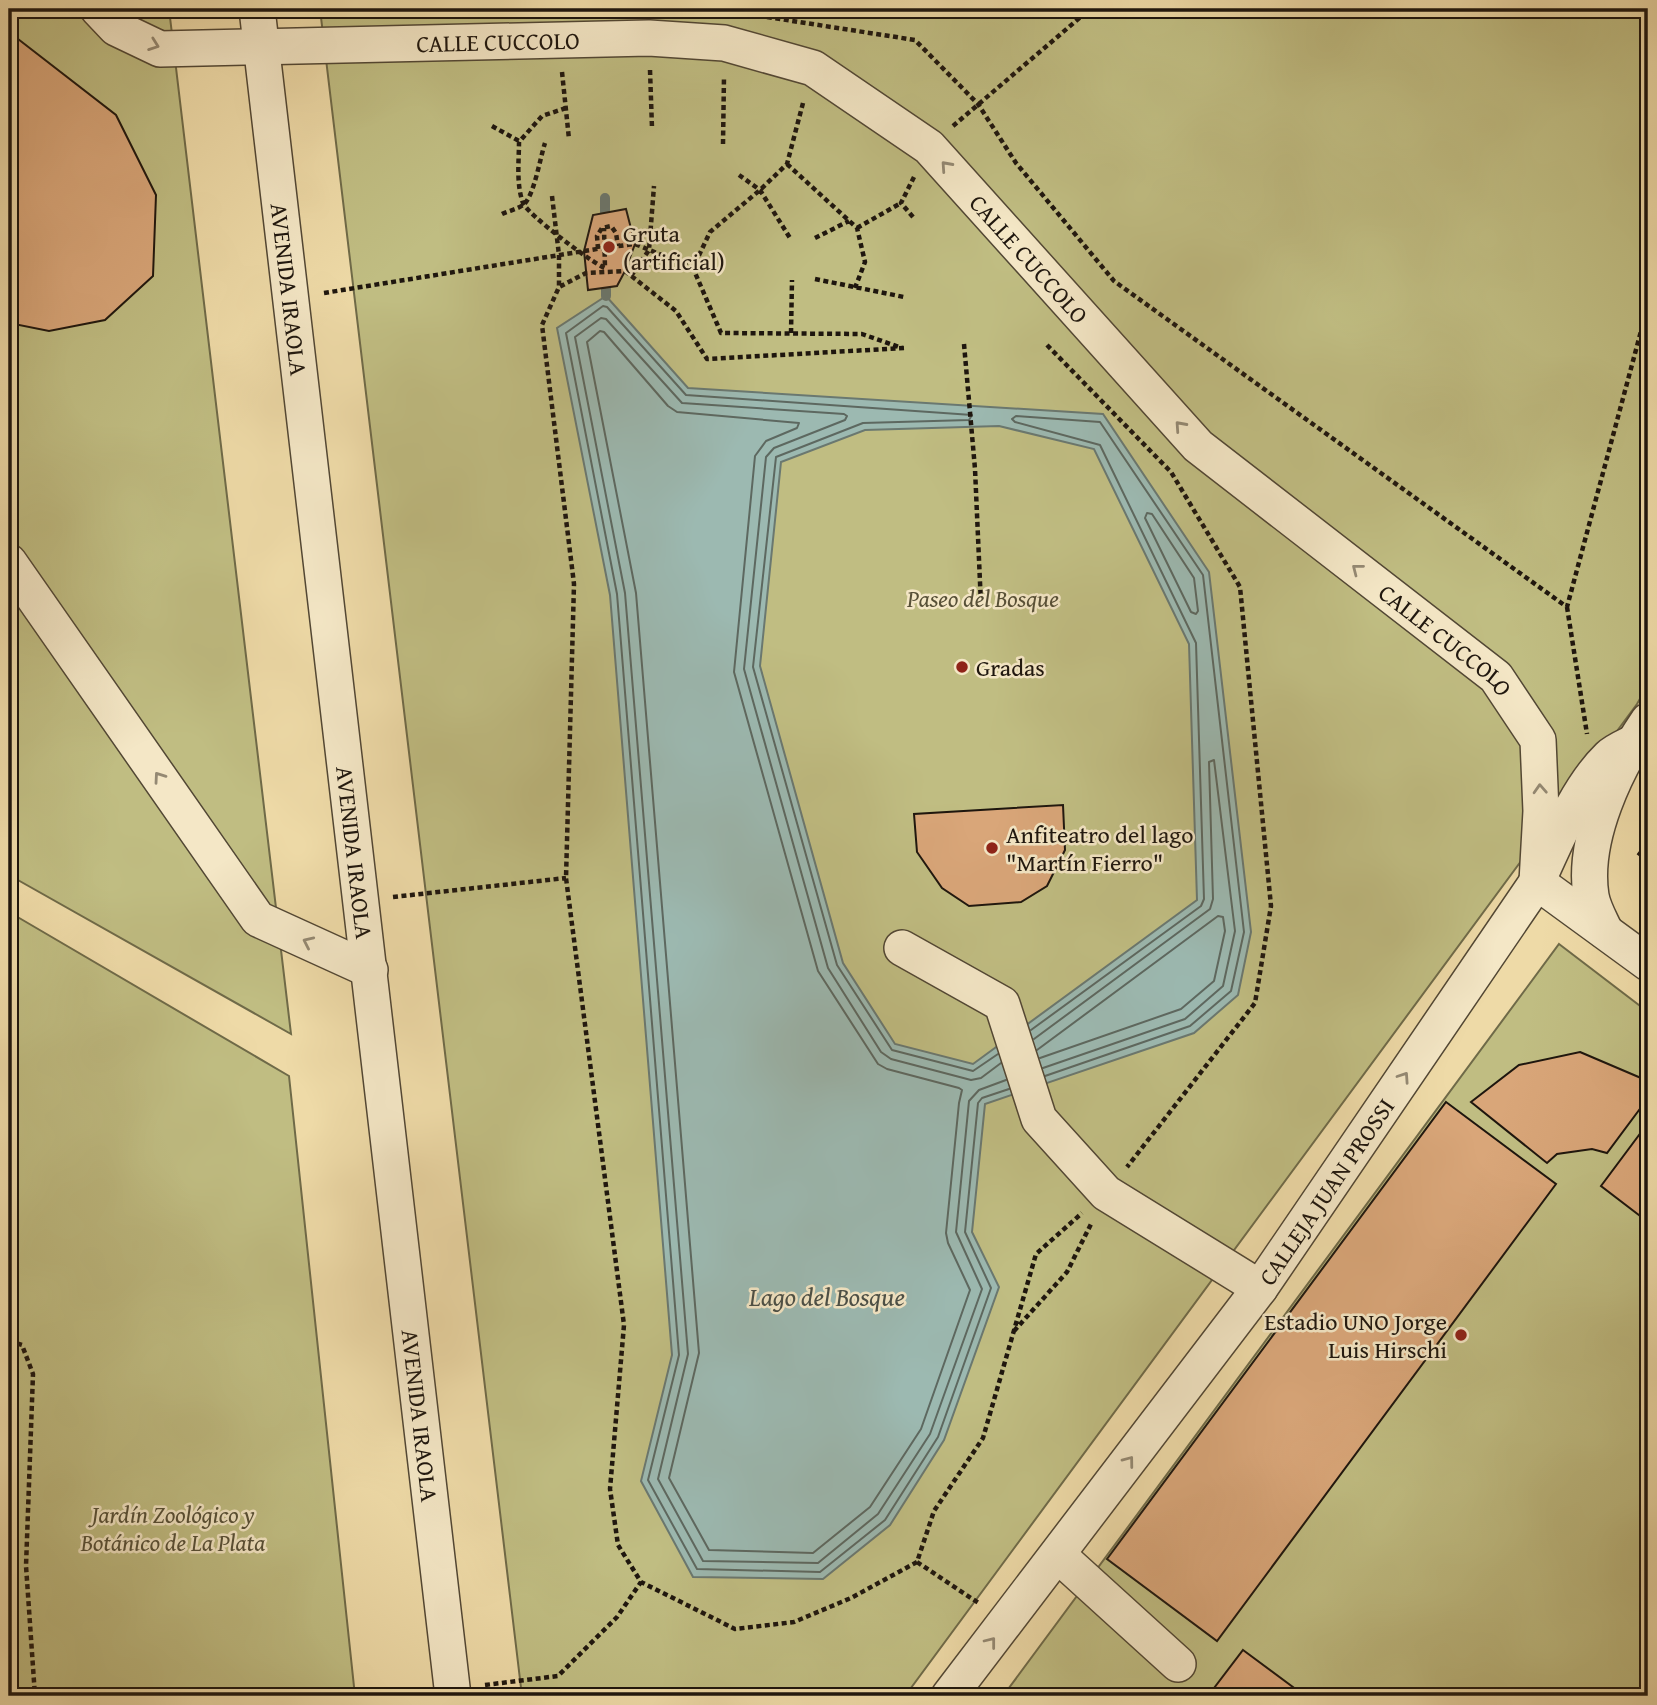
<svg xmlns="http://www.w3.org/2000/svg" width="1657" height="1705" viewBox="0 0 1657 1705" font-family="'Gentium Book Plus',serif">
	<style>
		.green { fill: #c0bd82; stroke: #6f6a48; stroke-width: 2 }
		.water { fill: #9cb9b1; stroke: #6a7870; stroke-width: 2; fill-rule: evenodd }
		.lines { fill: none; stroke-linecap: round; stroke-linejoin: round }
		.shore { stroke: #5d6860; stroke-width: 2 }
		.stream { stroke: #6a7870; stroke-width: 10 }
		.building { fill: #d9a679; stroke: #1e160e; stroke-width: 2 }
		.minor-casing { stroke: #524734; stroke-width: 38 }
		.path { stroke: #1e160e; stroke-width: 4.5; stroke-dasharray: 5 3.5; stroke-linecap: butt }
		.minor { stroke: #f4e7c6; stroke-width: 35 }
		.path-bridge { stroke: #1e160e; stroke-width: 4.5; stroke-dasharray: 5 3.5; stroke-linecap: butt }
		.oneway { stroke: #948973 }
		.poi-dot { fill: #8f2418; stroke: #f4e7c6; stroke-width: 2.5 }
		.labels { text-anchor: middle; dominant-baseline: central; stroke-width: 5; stroke-linejoin: round; paint-order: stroke }
		.street-label { font-size: 24px; fill: #1e160e; stroke: #f4e7c6 }
		.poi-label { font-size: 24px; fill: #1e160e; stroke: #f4e7c6; text-anchor: start }
		.park-label { font-size: 24px; font-style: italic; fill: #575037; stroke: #f4e7c6 }
		.water-label { font-size: 26px; font-style: italic; fill: #4a4f47; stroke: #f4e7c6 }
	</style>
	<rect width="100%" height="100%" fill="#eedaa7"/>
	<filter id="stains"><feTurbulence type="fractalNoise" baseFrequency=".00286" numOctaves="4"/><feColorMatrix values="0 0 0 0 .2 0 0 0 0 .09 0 0 0 0 .02 0 0 0 .5 -.17"/></filter>
	<radialGradient id="worn" r=".72"><stop offset=".6" stop-color="#630" stop-opacity="0"/><stop offset="1" stop-color="#630" stop-opacity=".3"/></radialGradient>
	<!-- green -->
	<path class="green" d="M9 9H169L291 1034 9 875Z
		M320 9H1648V685L1637 704 905 1696H522Z
		M9 912 289 1076 355 1696H9Z
		M1559 944 1648 1012V1696H1003Z"/>
	<!-- water -->
	<path class="water" d="M606 296 688 388 1103 414 1209 572 1251 932 1238 995 1194 1033 985 1104 972 1232 999 1287 944 1440 890 1525 823 1579 693 1577 641 1481 672 1355 610 595 557 328ZM999 426 1094 449 1189 644 1197 900 973 1064 895 1044 843 963 760 666 781 462 865 430Z"/>
	<g class="lines">
		<!-- shore -->
		<path class="shore" d="M600 331 604 332 668 406 677 412 799 423 797 428 766 441 755 456 734 672 818 971 878 1064 887 1069 959 1088 962 1090 959 1103 946 1233 948 1243 970 1290 921 1429 870 1507 813 1553 709 1550 669 1478 699 1353 636 593 587 342Z
			M1147 513 1152 514 1194 578 1198 611 1196 614 1191 612 1145 518Z
			M1031 1030 1201 906 1204 899 1196 643 1100 445 1015 422 1012 419 1016 416 1100 422 1203 575 1244 932 1231 991 1190 1026 1045 1076
			M1034 1039 1210 909 1213 899 1209 762 1214 760 1235 931 1223 986 1185 1019 1043 1068
			M1037 1050 1218 916 1223 917 1225 931 1214 981 1181 1009 1040 1058
			M998 1054 973 1071 892 1050 837 965 753 667 776 457 863 423 969 420 972 415 686 395 607 307 603 306 566 333 617 594 679 1355 648 1480 697 1569 820 1572 885 1520 938 1437 991 1288 965 1232 978 1103 982 1098 1009 1089
			M1001 1063 981 1078 971 1080 891 1059 881 1052 828 968 744 669 766 457 774 448 845 420 847 416 844 414 682 403 606 319 601 318 575 337 625 593 688 1354 658 1479 703 1561 818 1563 878 1514 930 1434 982 1289 956 1232 969 1101 979 1090 1006 1080"/>
		<!-- stream -->
		<path class="stream" d="M605 198V226
			M606 276V296"/>
	</g>
	<!-- building -->
	<path class="building" d="M9 32 116 115 156 195 153 276 105 320 49 331 9 323Z
		M626 209 635 244 625 271 617 286 588 290 584 251 593 215Z
		M1063 805 1065 850 1047 886 1021 902 969 906 942 888 917 852 914 814Z
		M1648 841V862L1638 854Z
		M1580 1052 1648 1081V1098L1607 1153 1592 1149 1557 1154 1547 1163 1471 1102 1519 1065Z
		M1446 1102 1556 1184 1217 1641 1107 1559Z
		M1648 1123V1222L1601 1186Z
		M1243 1650 1305 1696H1208Z"/>
	<g class="lines">
		<!-- minor casing -->
		<g class="minor-casing">
			<g id="minor">
				<path id="s1" d="M98 9 116 28 160 49 649 38 724 43 813 68 929 147 1198 446 1496 677 1538 740 1541 811 1537 882"/>
				<path id="s2" d="M257 9 453 1696"/>
				<path d="M9 562 258 919 370 970"/>
				<path d="M1537 882 1648 963"/>
				<path d="M1605 931C1600 920 1593 908 1591 896 1582 838 1616 768 1648 721"/>
				<path d="M902 948 1002 1004 1039 1119 1106 1193 1260 1288"/>
				<path d="M1058 1555 1178 1664"/>
				<path id="s3" d="M949 1696 1260 1288 1537 882C1556 841 1577 788 1609 757 1615 751 1625 747 1633 743"/>
			</g>
		</g>
		<!-- path -->
		<path class="path" d="M767 17 915 40 978 104 1016 163 1114 281 1567 607 1648 305
			M650 70 652 128
			M562 72 569 139
			M803 103 787 164 760 190 710 232 693 268 721 333 862 334 902 348
			M566 108 542 116 519 142C519 161 516 184 523 203 527 214 592 263 605 268L604 228
			M492 126 519 141
			M953 126 1090 9
			M723 144 724 76
			M787 164 857 228 865 262 855 288
			M739 175 760 190 790 238
			M552 196 559 255V287
			M502 214C508 211 518 209 523 205 534 197 540 158 545 143
			M913 217 901 203 914 177
			M857 228 901 203
			M815 238 849 221
			M610 247 635 244 693 268
			M598 249 597 236 602 228 611 226 616 233 618 246
			M631 276 649 250 654 186
			M815 279 904 297
			M324 293 603 248
			M791 333 792 280
			M964 344 975 469 981 605
			M1047 345 1171 472 1240 587 1271 906 1255 1003 1127 1167
			M904 348 707 359 676 311 625 271 586 273 559 287 542 325 574 584 566 878 624 1325 610 1489 618 1545 641 1582 735 1629 794 1622 851 1598 917 1562 934 1511 983 1438 1036 1254 1082 1213
			M1567 607 1587 734
			M393 897 566 878
			M1014 1331 1067 1272 1092 1222
			M9 1341 22 1345 33 1374 26 1566 35 1696
			M917 1562 980 1604
			M485 1685 558 1676 617 1617 641 1582"/>
		<!-- minor -->
		<use href="#minor" class="minor"/>
		<!-- path-bridge -->
		<path class="path-bridge" d="M603 248 610 247"/>
	</g>
	<!-- one-way arrows -->
	<defs><path id="oneway-chevron" d="M-2-3.5L2.5 0L-2 3.5" fill="none" stroke-width="1.6" stroke-linecap="round" stroke-linejoin="round" transform="scale(1.75)"/></defs>
	<g class="oneway">
		<use href="#oneway-chevron" transform="translate(154 45) rotate(20)"/>
		<use href="#oneway-chevron" transform="translate(946 166) rotate(-132)"/>
		<use href="#oneway-chevron" transform="translate(1180 426) rotate(-132)"/>
		<use href="#oneway-chevron" transform="translate(1357 569) rotate(-142)"/>
		<use href="#oneway-chevron" transform="translate(159 777) rotate(-125)"/>
		<use href="#oneway-chevron" transform="translate(1540 789) rotate(-93)"/>
		<use href="#oneway-chevron" transform="translate(308 942) rotate(-155)"/>
		<use href="#oneway-chevron" transform="translate(1404 1077) rotate(-56)"/>
		<use href="#oneway-chevron" transform="translate(1129 1461) rotate(-53)"/>
		<use href="#oneway-chevron" transform="translate(991 1642) rotate(-52)"/>
	</g>
	<!-- markers -->
	<g class="poi-dot">
		<circle cx="609" cy="247" r="7"/>
		<circle cx="962" cy="667" r="7"/>
		<circle cx="992" cy="848" r="7"/>
		<circle cx="1461" cy="1335" r="7"/>
	</g>
	<g class="labels">
		<!-- street labels -->
		<g class="street-label">
			<text stroke="none"><textPath href="#s1" startOffset="413">CALLE CUCCOLO</textPath></text>
			<text stroke="none"><textPath href="#s1" startOffset="1022">CALLE CUCCOLO</textPath></text>
			<text stroke="none"><textPath href="#s2" startOffset="282">AVENIDA IRAOLA</textPath></text>
			<text stroke="none"><textPath href="#s1" startOffset="1589">CALLE CUCCOLO</textPath></text>
			<text stroke="none"><textPath href="#s2" startOffset="849">AVENIDA IRAOLA</textPath></text>
			<text stroke="none"><textPath href="#s3" startOffset="630">CALLEJA JUAN PROSSI</textPath></text>
			<text stroke="none"><textPath href="#s2" startOffset="1416">AVENIDA IRAOLA</textPath></text>
		</g>
		<!-- poi labels -->
		<g class="poi-label">
			<text x="623" y="233">Gruta<tspan x="623" dy="28">(artificial)</tspan></text>
			<text x="976" y="667">Gradas</text>
			<text x="1006" y="834">Anfiteatro del lago<tspan x="1006" dy="28">"Martín Fierro"</tspan></text>
			<text x="1447" y="1321" text-anchor="end">Estadio UNO Jorge<tspan x="1447" dy="28">Luis Hirschi</tspan></text>
		</g>
		<!-- park labels -->
		<g class="park-label">
			<text x="983" y="598">Paseo del Bosque</text>
			<text x="173" y="1514">Jardín Zoológico y<tspan x="173" dy="28">Botánico de La Plata</tspan></text>
		</g>
		<!-- water labels -->
		<g class="water-label">
			<text x="827" y="1296">Lago del Bosque</text>
		</g>
	</g>
	<!-- margin -->
	<rect width="1657" height="1705" fill="none" stroke="#eedaa7" stroke-width="35"/>
	<rect x="10" y="10" width="1636" height="1684" fill="none" stroke="#1e160e" stroke-width="3.5"/>
	<rect x="18" y="18" width="1622" height="1670" fill="none" stroke="#1e160e" stroke-width="2"/>
	<rect width="100%" height="100%" filter="url(#stains)"/>
	<rect width="100%" height="100%" fill="url(#worn)"/>
</svg>
